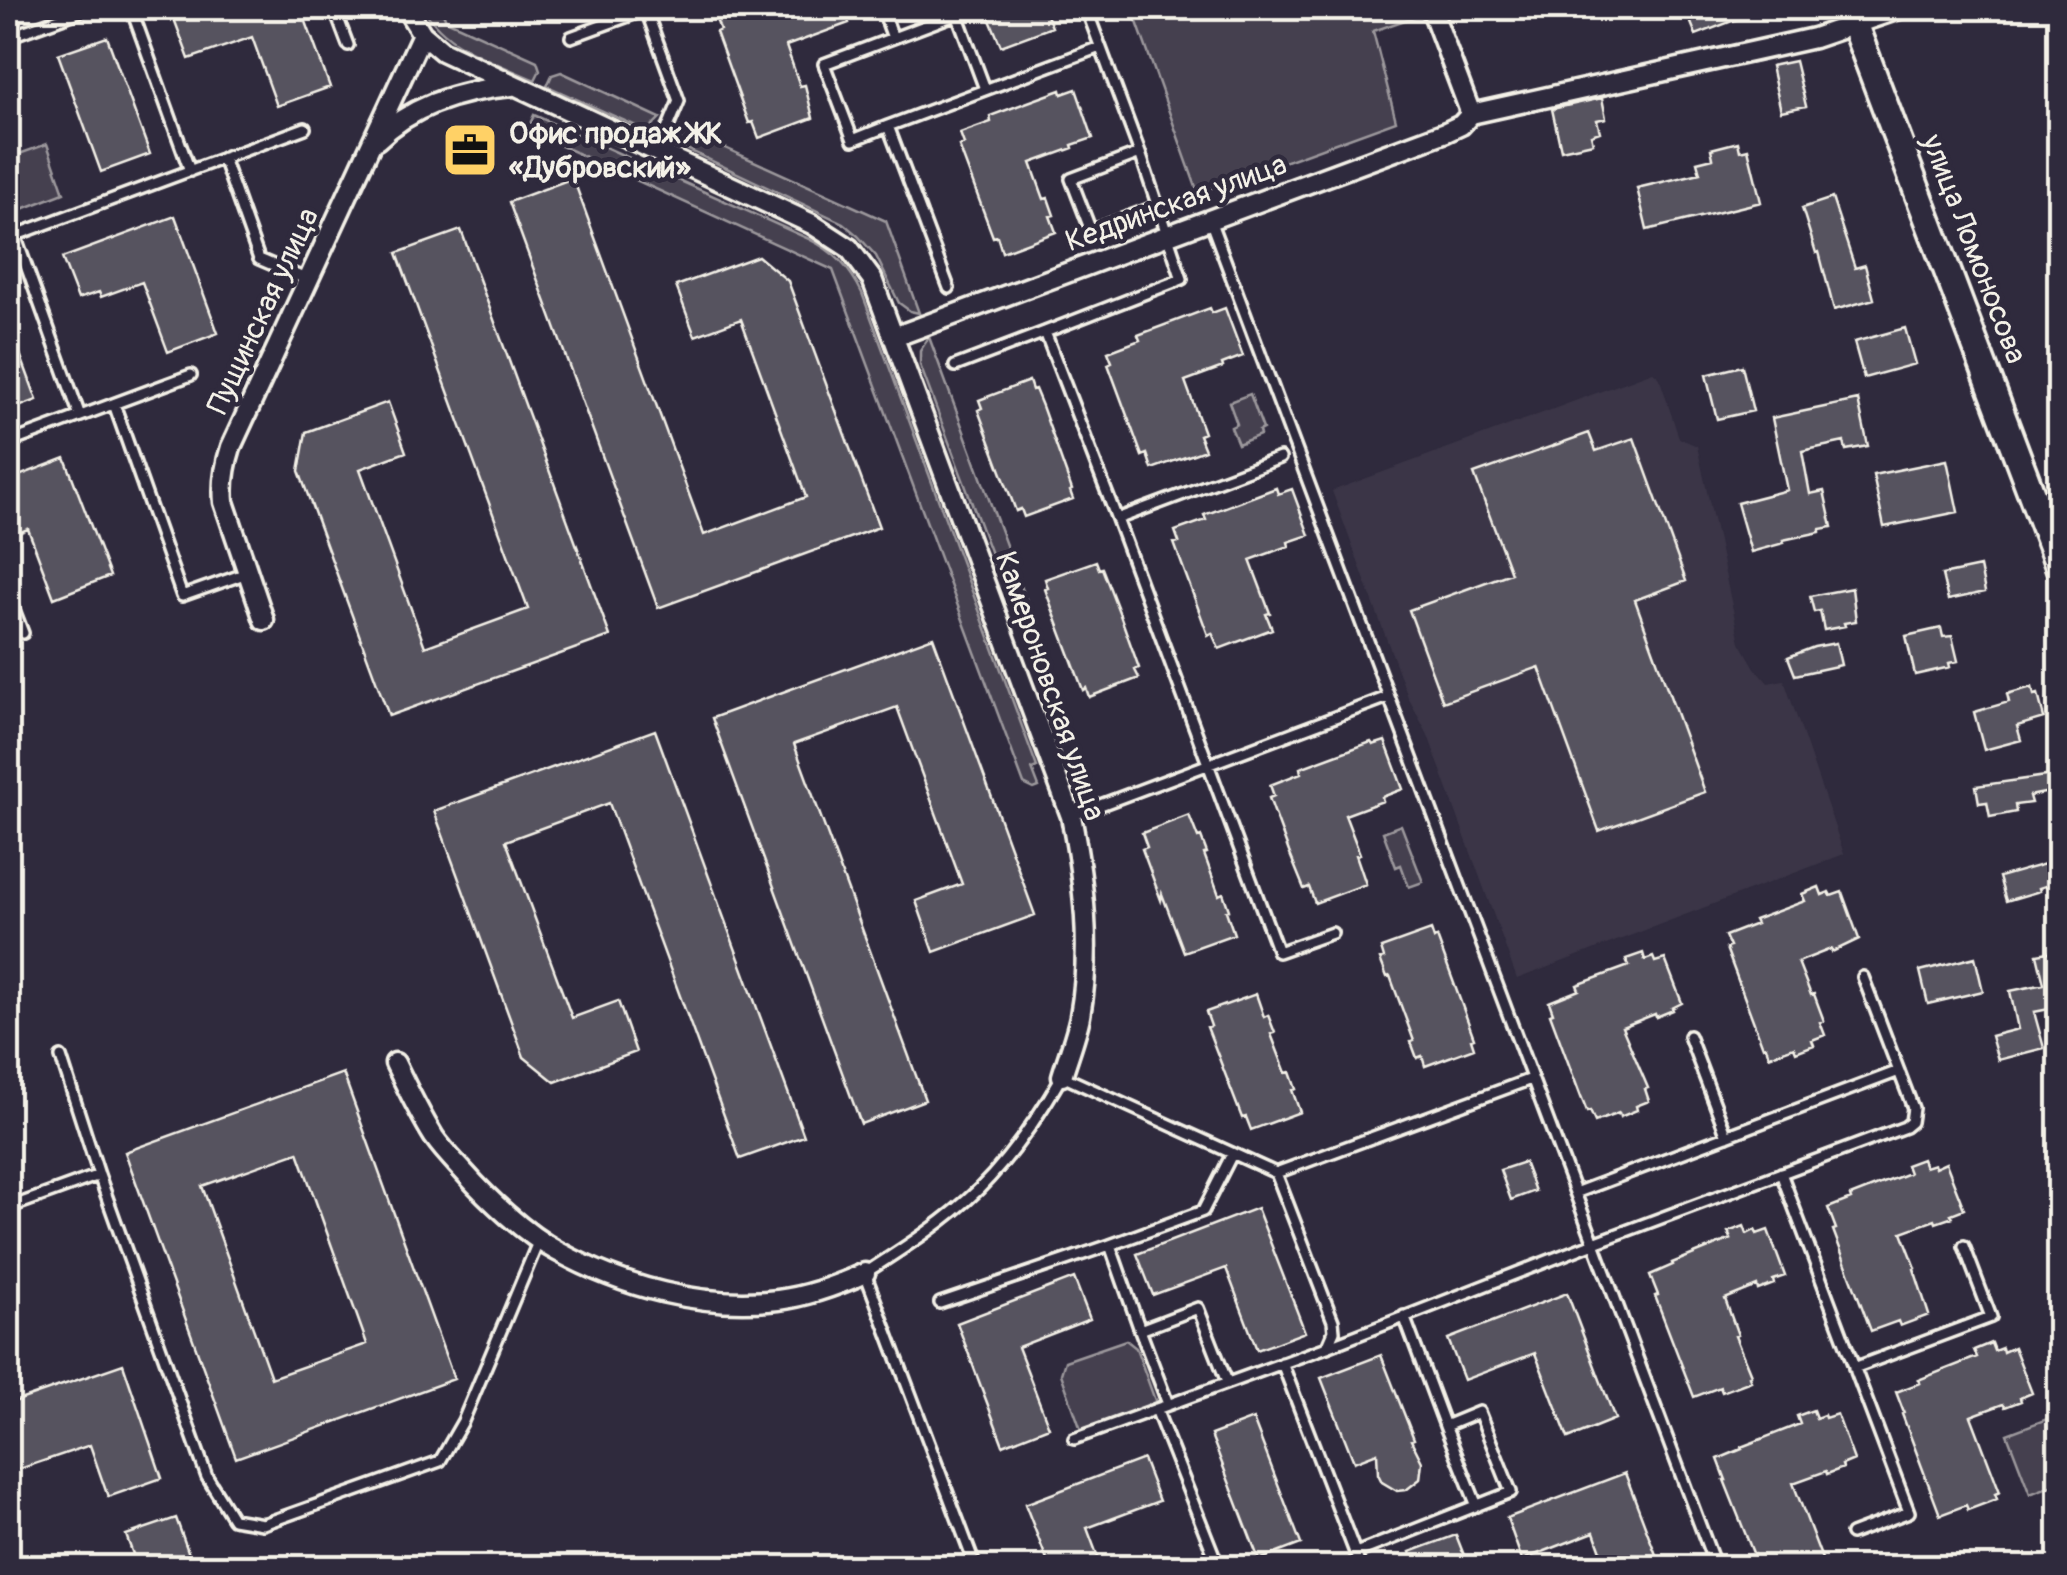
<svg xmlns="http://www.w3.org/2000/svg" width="2067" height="1575" viewBox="0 0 2067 1575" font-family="Pangolin,sans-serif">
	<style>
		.built { fill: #3b3647 }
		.green { fill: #454050; stroke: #9c989c; stroke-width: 2.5 }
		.building { fill: #56525f; stroke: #f4f1e8; stroke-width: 2.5; fill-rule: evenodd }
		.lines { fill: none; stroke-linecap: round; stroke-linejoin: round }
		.lane-casing { stroke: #f4f1e8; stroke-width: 16 }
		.street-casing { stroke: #f4f1e8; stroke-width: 25 }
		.secondary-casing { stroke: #f4f1e8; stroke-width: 32 }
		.lane { stroke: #2f2a3d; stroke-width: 9 }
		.street { stroke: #2f2a3d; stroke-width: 18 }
		.secondary { stroke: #2f2a3d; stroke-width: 25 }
		.labels { text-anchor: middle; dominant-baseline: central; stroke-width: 9; stroke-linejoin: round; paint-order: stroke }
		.poi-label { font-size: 30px; font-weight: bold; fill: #f4f1e8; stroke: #2f2a3d; text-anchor: start }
		.street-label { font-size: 30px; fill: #f4f1e8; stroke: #2f2a3d }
	</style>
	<rect width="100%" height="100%" fill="#2f2a3d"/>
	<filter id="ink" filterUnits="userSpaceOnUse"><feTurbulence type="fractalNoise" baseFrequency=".01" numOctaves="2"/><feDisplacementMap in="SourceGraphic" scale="20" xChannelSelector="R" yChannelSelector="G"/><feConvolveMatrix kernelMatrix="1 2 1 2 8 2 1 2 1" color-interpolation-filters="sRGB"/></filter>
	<g filter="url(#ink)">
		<!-- built -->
		<path class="built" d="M1653 372 1659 377 1679 438 1697 446 1740 642 1755 668 1768 683 1784 680 1844 854 1517 979 1428 735 1408 697 1332 491Z"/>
		<!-- green -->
		<path class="green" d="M423 8H441L446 20 537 61 540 70 535 80C495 62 446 48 423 8Z
			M1132 8H1414L1417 16 1373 31 1396 121 1198 193Z
			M561 72 660 118 647 131 547 86 552 75Z
			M534 115 809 239C834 251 850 268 862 293L1037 767 1032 769 1039 787 1034 789 1024 784 833 270 533 133 530 124Z
			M681 128 886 221 919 313 910 311 899 303 876 256 858 236 843 223 680 146Z
			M47 144 64 193 12 213 8 201V158Z
			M929 337 1040 637 1035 640 1003 586 920 365V351Z
			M1250 394 1263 429 1259 431 1260 435 1238 444 1231 427 1237 424 1229 402Z
			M1401 825 1423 882 1409 887 1401 865 1396 867 1383 832Z
			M1126 1340 1136 1348 1156 1403 1081 1430 1061 1374 1065 1361Z
			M2055 1416 2059 1427V1483L2030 1494 2007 1434Z"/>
		<!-- building -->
		<path class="building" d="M170 8H301L330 87 277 106 252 37 189 59Z
			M747 8H843L849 23 786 46 800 86 805 85 813 118 759 138 753 122 749 123 716 32 720 30 716 19Z
			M985 8H1044L1052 27 1001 46Z
			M1685 8H1764V9L1696 35Z
			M107 37 150 154 101 172 58 54Z
			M1795 61 1806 106 1781 111 1771 66Z
			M1076 89 1093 138 1072 145 1073 148 1031 163 1044 199 1048 198 1054 215 1050 216 1056 232 1002 252 997 236 993 237 959 146 964 144 960 133 991 122 990 116 1028 102 1061 90 1062 94Z
			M1602 98 1606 118 1597 120 1600 132 1591 135 1593 143 1561 150 1552 109Z
			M482 134 489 155 457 166 450 145Z
			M1738 142 1740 151 1748 149 1761 202 1647 230 1637 188 1700 173 1697 162 1713 158 1711 149Z
			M573 178 704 535 806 497 741 319 695 336 676 286 758 256 788 281 879 527 658 608 509 202Z
			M1832 198 1855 268 1865 265 1874 299 1834 310 1819 252 1816 253 1802 208Z
			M175 216 218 333 168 352 142 282 101 297 99 292 78 299 62 258Z
			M461 230 610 636 389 716 299 471 306 432 388 402 406 452 360 469 425 647 528 609 397 253Z
			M1210 308 1212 313 1225 308 1243 356 1222 364 1223 367 1185 381 1204 433 1199 435 1205 450 1152 469 1147 454 1142 456 1108 364 1112 362 1108 352 1140 340 1138 335Z
			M9 324 37 400 8 411V325Z
			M1905 328 1915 364 1864 378 1854 342Z
			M1742 366 1753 411 1717 419 1706 375Z
			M1029 381 1032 390 1035 389 1042 406 1072 490 1070 491 1073 499 1024 517 1021 509 1016 511 978 410 982 408 979 400Z
			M1858 400 1868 446 1846 450 1844 442 1802 451 1810 494 1824 491 1832 527 1820 529V532L1783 540 1784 543 1751 552 1737 503 1787 490 1772 418Z
			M1589 433 1596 451 1634 438 1686 581 1635 600 1705 792 1599 831 1539 667 1443 702 1409 610 1511 573 1474 474Z
			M65 458 110 576 54 598 28 529 8 537V480Z
			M1947 460 1958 512 1884 527 1873 475Z
			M1276 488 1278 494 1292 489 1309 535 1288 542 1289 546 1250 560 1270 613 1266 614 1272 629 1219 649 1212 633 1208 635 1174 543 1179 542 1175 531 1206 520 1204 515Z
			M1096 561 1099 569 1102 568 1119 612 1139 668 1135 670 1139 678 1089 697 1086 688 1083 690 1058 624 1045 589 1048 588 1045 579Z
			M1980 567 1985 592 1948 600 1942 575Z
			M1852 588 1856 621 1844 623 1845 626 1824 630 1820 611 1814 612 1810 596Z
			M1941 628 1943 637 1952 636 1958 661 1949 663 1950 667 1915 675 1906 636Z
			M933 637 1035 915 934 952 916 901 962 884 897 707 794 744 925 1100 861 1124 712 718Z
			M1836 643 1841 665 1795 675 1788 657 1814 647Z
			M2032 687 2034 695 2038 694 2044 718 2017 726 2021 740 1984 750 1974 712 2009 702 2007 694Z
			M655 730 804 1136 740 1159 609 803 506 841 572 1018 618 1001 636 1052 555 1082 524 1057 434 811Z
			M1385 741 1403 789 1382 797 1383 801 1345 815 1360 854 1356 855 1366 884 1315 903 1309 887 1304 889 1289 852 1269 798 1274 796 1270 785 1301 773 1300 768 1338 754 1371 742 1373 745Z
			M2060 774V790L2029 796 2031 803 2015 805 2016 812 1990 817 1987 802 1979 803 1976 786Z
			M1189 815 1198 838 1201 837 1207 853 1204 854 1219 895 1223 893 1229 910 1226 911 1234 934 1184 952 1162 894 1161 900 1142 849 1147 847 1142 833Z
			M2052 862 2058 882 2039 888 2040 891 2006 901 1999 877Z
			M1819 887 1822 895 1829 892 1831 896 1842 892 1859 939 1832 952 1831 949 1798 962 1811 995 1814 994 1824 1021 1820 1022 1825 1035 1812 1040 1814 1045 1796 1052 1794 1047 1769 1056 1766 1046 1763 1047 1726 948 1730 947 1725 936 1756 924 1754 920 1805 901 1802 894Z
			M1431 930 1434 939 1437 937 1474 1038 1471 1039 1474 1048 1425 1066 1422 1056 1417 1058 1411 1042 1414 1041 1390 976 1387 977 1380 959 1384 958 1381 948Z
			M2060 950V1022L2052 1023 2049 1009 2034 1012 2044 1048 1998 1060 1991 1036 2018 1029 2010 991 2044 984 2037 954Z
			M1643 953 1645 960 1653 957 1655 962 1665 959 1682 1003 1672 1008 1673 1010 1656 1017 1655 1014 1622 1027 1648 1088 1645 1089 1649 1101 1636 1106 1637 1110 1620 1117 1619 1113 1595 1122 1590 1111 1587 1112 1581 1097 1550 1014 1553 1013 1549 1002 1579 990 1577 985 1629 966 1626 959Z
			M1975 957 1983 991 1928 1004 1920 971Z
			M1256 994 1264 1017 1268 1015 1275 1033 1271 1034 1286 1073 1290 1072 1296 1089 1292 1090 1300 1112 1251 1130 1246 1117 1242 1118 1214 1045 1207 1027 1211 1026 1206 1012Z
			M343 1073 454 1379 236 1458 125 1152ZM298 1152 367 1344 271 1378 202 1186Z
			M1922 1159 1925 1167 1934 1164 1935 1168 1946 1163 1964 1209 1951 1214 1953 1217 1936 1223 1935 1220 1902 1232 1916 1268 1914 1269 1929 1315 1900 1326 1898 1321 1871 1331 1833 1230 1836 1229 1828 1208 1851 1199 1850 1196 1909 1173 1906 1165Z
			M1524 1162 1535 1191 1511 1200 1500 1170Z
			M1257 1208 1305 1332 1257 1350 1226 1268 1153 1295 1137 1254Z
			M1744 1226 1747 1234 1755 1230 1757 1234 1768 1230 1785 1276 1773 1280 1774 1284 1758 1290 1757 1286 1725 1299 1738 1335 1735 1336 1751 1375 1749 1376 1751 1381 1722 1392 1720 1387 1694 1397 1655 1296 1658 1295 1650 1275 1673 1265 1672 1263 1731 1239 1728 1232Z
			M1074 1278 1090 1319 1018 1347 1049 1427 1003 1445 957 1323Z
			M1567 1293 1615 1419 1568 1438 1535 1353 1464 1380 1448 1339Z
			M1991 1343 1994 1351 2002 1348 2003 1352 2014 1347 2032 1393 2020 1398 2021 1401 2005 1407 2003 1404 1971 1416 2000 1492 1995 1494 1997 1499 1968 1510 1966 1505 1940 1515 1902 1414 1904 1413 1896 1392 1920 1383 1918 1380 1977 1357 1974 1350Z
			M1381 1355 1414 1439 1411 1440 1422 1462 1420 1479 1406 1490 1397 1491 1382 1482 1378 1474 1377 1453 1354 1462 1321 1378Z
			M123 1364 162 1478 108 1497 90 1445 8 1473V1404Z
			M1813 1410 1816 1418 1824 1415 1825 1418 1837 1414 1854 1460 1842 1465 1843 1468 1827 1474 1826 1471 1793 1483 1822 1559 1818 1560 1820 1568H1759L1724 1480H1726L1718 1459 1742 1449 1741 1447 1800 1424 1797 1416Z
			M1253 1419 1301 1544 1259 1560 1211 1435Z
			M1143 1459 1159 1501 1087 1528 1102 1568H1050L1025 1504Z
			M1625 1473 1661 1568H1607L1594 1532 1522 1560 1507 1518Z
			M176 1518 194 1568H138L126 1535Z
			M1456 1535 1469 1568H1416L1410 1552Z"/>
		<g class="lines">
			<!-- lane casing -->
			<g class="lane-casing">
				<path id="lane" d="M131 8 190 171
					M334 8 348 45
					M882 8 893 38
					M1086 8 1140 153 1182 279 1045 332 1117 519 1278 952 1332 933
					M646 10 679 101 658 151
					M8 37 90 8
					M571 37 648 9
					M2060 45 2055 64 2060 90
					M888 126 853 140 824 64 957 14 985 89
					M1140 153 1071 179 1091 231 1157 206
					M223 158 259 259 308 280
					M1210 220 1716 1568
					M15 235 80 416
					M8 238 305 128
					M949 288 888 126 1100 47
					M955 366 1045 332
					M114 404 182 596 247 573
					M8 443 191 375
					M1117 519 1280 458
					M8 594 23 633
					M1071 816 1388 697
					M1689 1036 1727 1136
					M61 1057 99 1175 207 1477 233 1519 263 1524 440 1461 463 1421 539 1240
					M1276 1173 1333 1321 1334 1331 1327 1347
					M1781 1173 1909 1512 1851 1534
					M1575 1193 1899 1071
					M8 1208 99 1175
					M940 1303 1110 1245
					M1404 1316 1445 1426
					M1140 1330 1110 1245 1203 1211 1232 1154
					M1282 1363 1361 1568
					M1854 1368 1991 1317 1964 1246
					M1168 1404 1140 1330 1198 1308 1227 1382
					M1156 1409 1219 1568
					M1074 1439 1327 1347 1594 1243 1905 1127 1911 1122 1913 1108 1863 977
					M1356 1553 1511 1492 1479 1412 1445 1426 1477 1506
					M976 1568 865 1273C904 1248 945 1222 979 1189 1012 1156 1039 1116 1062 1076L1276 1173 1531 1079"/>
			</g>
			<!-- street casing -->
			<g class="street-casing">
				<path id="street" d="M406 8 422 34 442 51 812 224 849 248 872 279 1071 816C1084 883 1092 948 1080 1016 1076 1036 1068 1056 1062 1076
					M1431 8 1471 114
					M1471 114 1814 38 1902 8
					M377 140C413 104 463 90 512 86
					M894 337 1446 132 1461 125 1471 114
					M264 620 224 502C222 482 225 466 231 447L422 34
					M395 1063C407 1088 419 1113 434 1137 443 1150 454 1161 464 1172 488 1199 525 1234 557 1251 622 1287 702 1309 778 1300 809 1296 836 1286 865 1273"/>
			</g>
			<!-- secondary casing -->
			<g class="secondary-casing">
				<path id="secondary" d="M1848 8 2060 569"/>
			</g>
			<!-- lane -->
			<use href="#lane" class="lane"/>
			<!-- street -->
			<use href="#street" class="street"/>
			<!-- secondary -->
			<use href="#secondary" class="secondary"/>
		</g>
	</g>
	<!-- icons -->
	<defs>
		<g id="office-square" transform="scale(2.875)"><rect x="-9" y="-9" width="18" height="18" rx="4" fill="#ffd166" stroke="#2f2a3d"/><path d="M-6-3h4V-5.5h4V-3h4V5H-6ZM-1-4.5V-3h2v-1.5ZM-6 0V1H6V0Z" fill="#111"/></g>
	</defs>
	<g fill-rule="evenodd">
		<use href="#office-square" x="470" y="150"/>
	</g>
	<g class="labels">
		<!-- poi labels -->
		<g class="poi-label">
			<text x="509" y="133">Офис продаж ЖК<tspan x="509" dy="34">«Дубровский»</tspan></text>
		</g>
		<!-- street labels -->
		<g class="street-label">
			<text transform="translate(1176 203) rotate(-20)">Кедринская улица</text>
			<text transform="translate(1974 249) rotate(69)">улица Ломоносова</text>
			<text transform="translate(263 311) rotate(-65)">Пущинская улица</text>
			<text transform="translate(1050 686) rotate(71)">Камероновская улица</text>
		</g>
	</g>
	<!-- margin -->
	<rect width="2067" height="1575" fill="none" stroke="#2f2a3d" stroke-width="40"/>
	<rect x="20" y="20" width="2027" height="1535" fill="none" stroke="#f4f1e8" stroke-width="4" filter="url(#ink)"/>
</svg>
